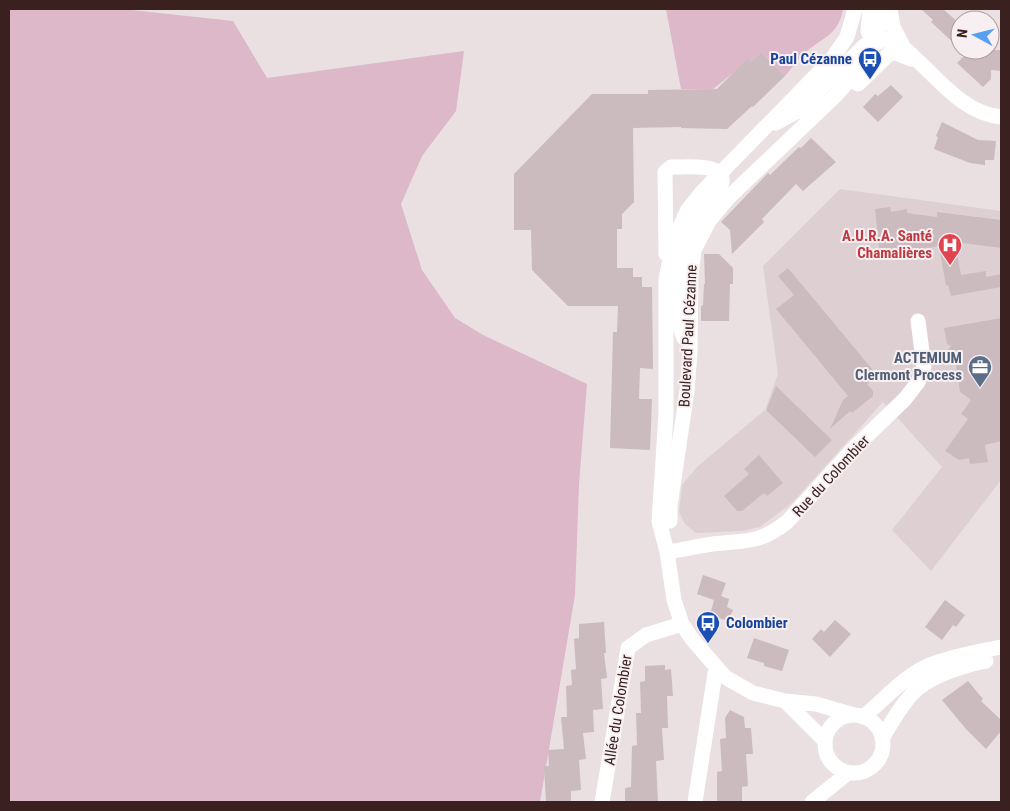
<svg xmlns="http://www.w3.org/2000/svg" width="1010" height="811" viewBox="0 0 1010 811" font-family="'Roboto Condensed',sans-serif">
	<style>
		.built { fill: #ded0d2 }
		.green { fill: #dcb8c8 }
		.building { fill: #cbbbbe }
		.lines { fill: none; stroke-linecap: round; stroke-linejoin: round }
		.minor { stroke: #fff; stroke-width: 15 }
		.labels { text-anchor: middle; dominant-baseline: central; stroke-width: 4; stroke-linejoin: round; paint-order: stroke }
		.transit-label { font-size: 15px; font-weight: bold; fill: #164399; stroke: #f7eff1; text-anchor: end }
		.health-label { font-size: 15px; font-weight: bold; fill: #be3a42; stroke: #f7eff1; text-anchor: end }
		.street-label { font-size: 15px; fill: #3a2120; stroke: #f7eff1 }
		.service-label { font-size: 15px; font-weight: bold; fill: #4e5e75; stroke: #f7eff1; text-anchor: end }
	</style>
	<rect width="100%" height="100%" fill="#eadfe1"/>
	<!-- built -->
	<path class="built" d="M840 189 1001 211V480L931 571 892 530 942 467 883 402 793 502 760 527 742 531 696 533 685 524 679 512 682 485 697 467 765 410 778 374 763 266Z"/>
	<!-- green -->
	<path class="green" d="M9 9H122L233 21 267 78 464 51 456 111 422 156 401 204 422 270 455 318 483 335 587 384 579 484 575 595 540 802H9Z
		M666 9H843C838 36 824 36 806 52 798 59 792 68 785 76L761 52 751 62 738 69 713 89H681Z"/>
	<!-- building -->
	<path class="building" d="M921 9H943L960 24V49L931 22 933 20Z
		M957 50H1001V71L991 70V79L983 87 957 63 964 56Z
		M761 52 785 76 753 107 752 106 727 129 681 128V127L633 128 634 202 622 214V229H617V268H633V277H642V287H652L653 369 640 368 639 399H652L650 450 610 448 613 332H617L618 306H568L532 270 531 230H514V174L592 94H648V90L717 89 747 59 751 62Z
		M891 85 903 97 878 122 863 107 875 94 878 96Z
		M942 122 978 140 996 141 994 160H985V165L970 163 934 149 938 137 936 136Z
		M811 138 836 162 803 191 796 184 762 219 764 222 732 254 730 230 721 222 768 173 770 175 799 147 801 148Z
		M890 207 891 212 907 209V213L937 217V212L1001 220V248L955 242 961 275 986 271V277L1001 274V287L951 296 948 285 946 286 939 246 880 256 875 209Z
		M704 254H719L733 268V284H730L729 321H701V306L703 305 704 284H705Z
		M788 268 877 375 867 384 873 391V396L852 413 850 411 830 429 843 400 848 396 776 309 794 295 778 276Z
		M1001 318V441L985 445 988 462 970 464 969 458 959 460 945 451 968 419 961 414 971 400 960 392 956 365 950 361 948 350 951 346 947 344 944 328Z
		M776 386 832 440 815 457 767 411V408Z
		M759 455 783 483 767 496 764 493 742 511H737L724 496 749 474 744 469Z
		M703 575 726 583 721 596 729 599 727 607 733 610 728 621 710 615 714 600 697 594Z
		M945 600 965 615 956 627 953 625 942 640 925 627Z
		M835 620 851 634 830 657 812 639 821 629 824 632Z
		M604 622 606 653H604L607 678 601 679 603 709 593 710 594 732 583 733 586 759 579 760 581 790 571 791V802H546L544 766H549L548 750 564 749 561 717H567L566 686 572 685 571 670 576 669 574 639 579 638V624Z
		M754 638 789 650 782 671 764 666V663L747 658Z
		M665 665V670L671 669 673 696H667L668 728H662L664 760 656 761 658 802H625V788L631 787 632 746 637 745 636 713H641L640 682 645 681V666Z
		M968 681 983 699 981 701 1001 720V731L986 749 966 729 942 700Z
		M730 710 744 717 745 728H751L753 754H746L748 786 742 787V802H717V772L722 771 720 739 726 738 725 718Z"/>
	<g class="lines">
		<!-- minor -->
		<path class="minor" d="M870 9 868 31 869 34 879 42
			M890 9 893 27 903 46
			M858 84 890 53H896L911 59
			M776 123 798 111 864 46C872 41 879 37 889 40 900 43 909 52 917 60 941 82 966 114 1001 117
			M666 254 665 172 671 167H676C686 167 714 165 720 174 727 183 715 194 710 201 685 232 678 269 679 308 680 318 679 329 684 338
			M670 521V506L687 391 690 352 691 276 694 250 709 221 728 198 836 95 860 68 872 48 878 32 883 9
			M667 552C682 550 698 546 713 544 746 540 759 544 787 522L853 449 905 399 918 382 924 367 918 321
			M785 701 825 741
			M854 715 816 704 785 701 753 693 725 677 692 639 682 624 674 600 667 552 659 521 666 415V280L673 243 687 211 702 192 832 59 847 37 855 9
			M825 744a29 29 0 1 1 58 0a29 29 0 1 1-58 0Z
			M863 717C884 700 905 675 930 665 952 656 978 652 1001 647
			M882 739C891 723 900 707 912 694 927 677 964 665 986 661
			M602 802 628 648 646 635 682 624
			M695 802 716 667
			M812 802 848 773"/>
	</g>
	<!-- icons -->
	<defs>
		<g id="bus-pin" transform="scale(1.25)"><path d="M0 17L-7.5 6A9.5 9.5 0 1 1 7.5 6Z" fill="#1a4fb4" stroke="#f7eff1"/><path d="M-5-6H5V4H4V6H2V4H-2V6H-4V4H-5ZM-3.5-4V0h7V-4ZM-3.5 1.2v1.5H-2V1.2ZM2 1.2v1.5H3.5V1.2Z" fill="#fff"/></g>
		<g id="hospital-pin" transform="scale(1.25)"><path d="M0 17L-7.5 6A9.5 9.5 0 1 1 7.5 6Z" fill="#e0444e" stroke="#f7eff1"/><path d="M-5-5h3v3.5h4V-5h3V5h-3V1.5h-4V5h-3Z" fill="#fff"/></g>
		<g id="office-pin" transform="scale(1.25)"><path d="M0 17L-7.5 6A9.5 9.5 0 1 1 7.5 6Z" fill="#5c6f8a" stroke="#f7eff1"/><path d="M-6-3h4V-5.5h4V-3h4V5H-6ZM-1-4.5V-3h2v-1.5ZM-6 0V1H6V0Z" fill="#fff"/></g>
	</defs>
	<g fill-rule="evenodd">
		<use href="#bus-pin" x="870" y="59"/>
		<use href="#hospital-pin" x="950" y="245"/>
		<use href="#office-pin" x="980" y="367"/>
		<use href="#bus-pin" x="708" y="623"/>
	</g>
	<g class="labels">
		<!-- transit labels -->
		<g class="transit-label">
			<text x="852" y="59">Paul Cézanne</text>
			<text x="726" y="623" text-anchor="start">Colombier</text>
		</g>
		<!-- health labels -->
		<g class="health-label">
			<text x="932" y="236">A.U.R.A. Santé<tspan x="932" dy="17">Chamalières</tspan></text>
		</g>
		<!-- street labels -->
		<g class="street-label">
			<text transform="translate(688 336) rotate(-87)">Boulevard Paul Cézanne</text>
			<text transform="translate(831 476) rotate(-47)">Rue du Colombier</text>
			<text transform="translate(618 710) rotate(-81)">Allée du Colombier</text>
		</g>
		<!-- service labels -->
		<g class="service-label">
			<text x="962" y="358">ACTEMIUM<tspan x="962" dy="17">Clermont Process</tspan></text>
		</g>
	</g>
	<!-- border -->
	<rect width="1010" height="811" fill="none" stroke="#3a2120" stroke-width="20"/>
	<!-- north arrow -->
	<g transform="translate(975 35) rotate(277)"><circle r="24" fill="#f7eff1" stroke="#ab9d9d"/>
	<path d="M0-4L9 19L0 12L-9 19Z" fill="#569ff1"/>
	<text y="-8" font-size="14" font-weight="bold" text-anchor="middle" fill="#3a2120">N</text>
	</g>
</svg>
